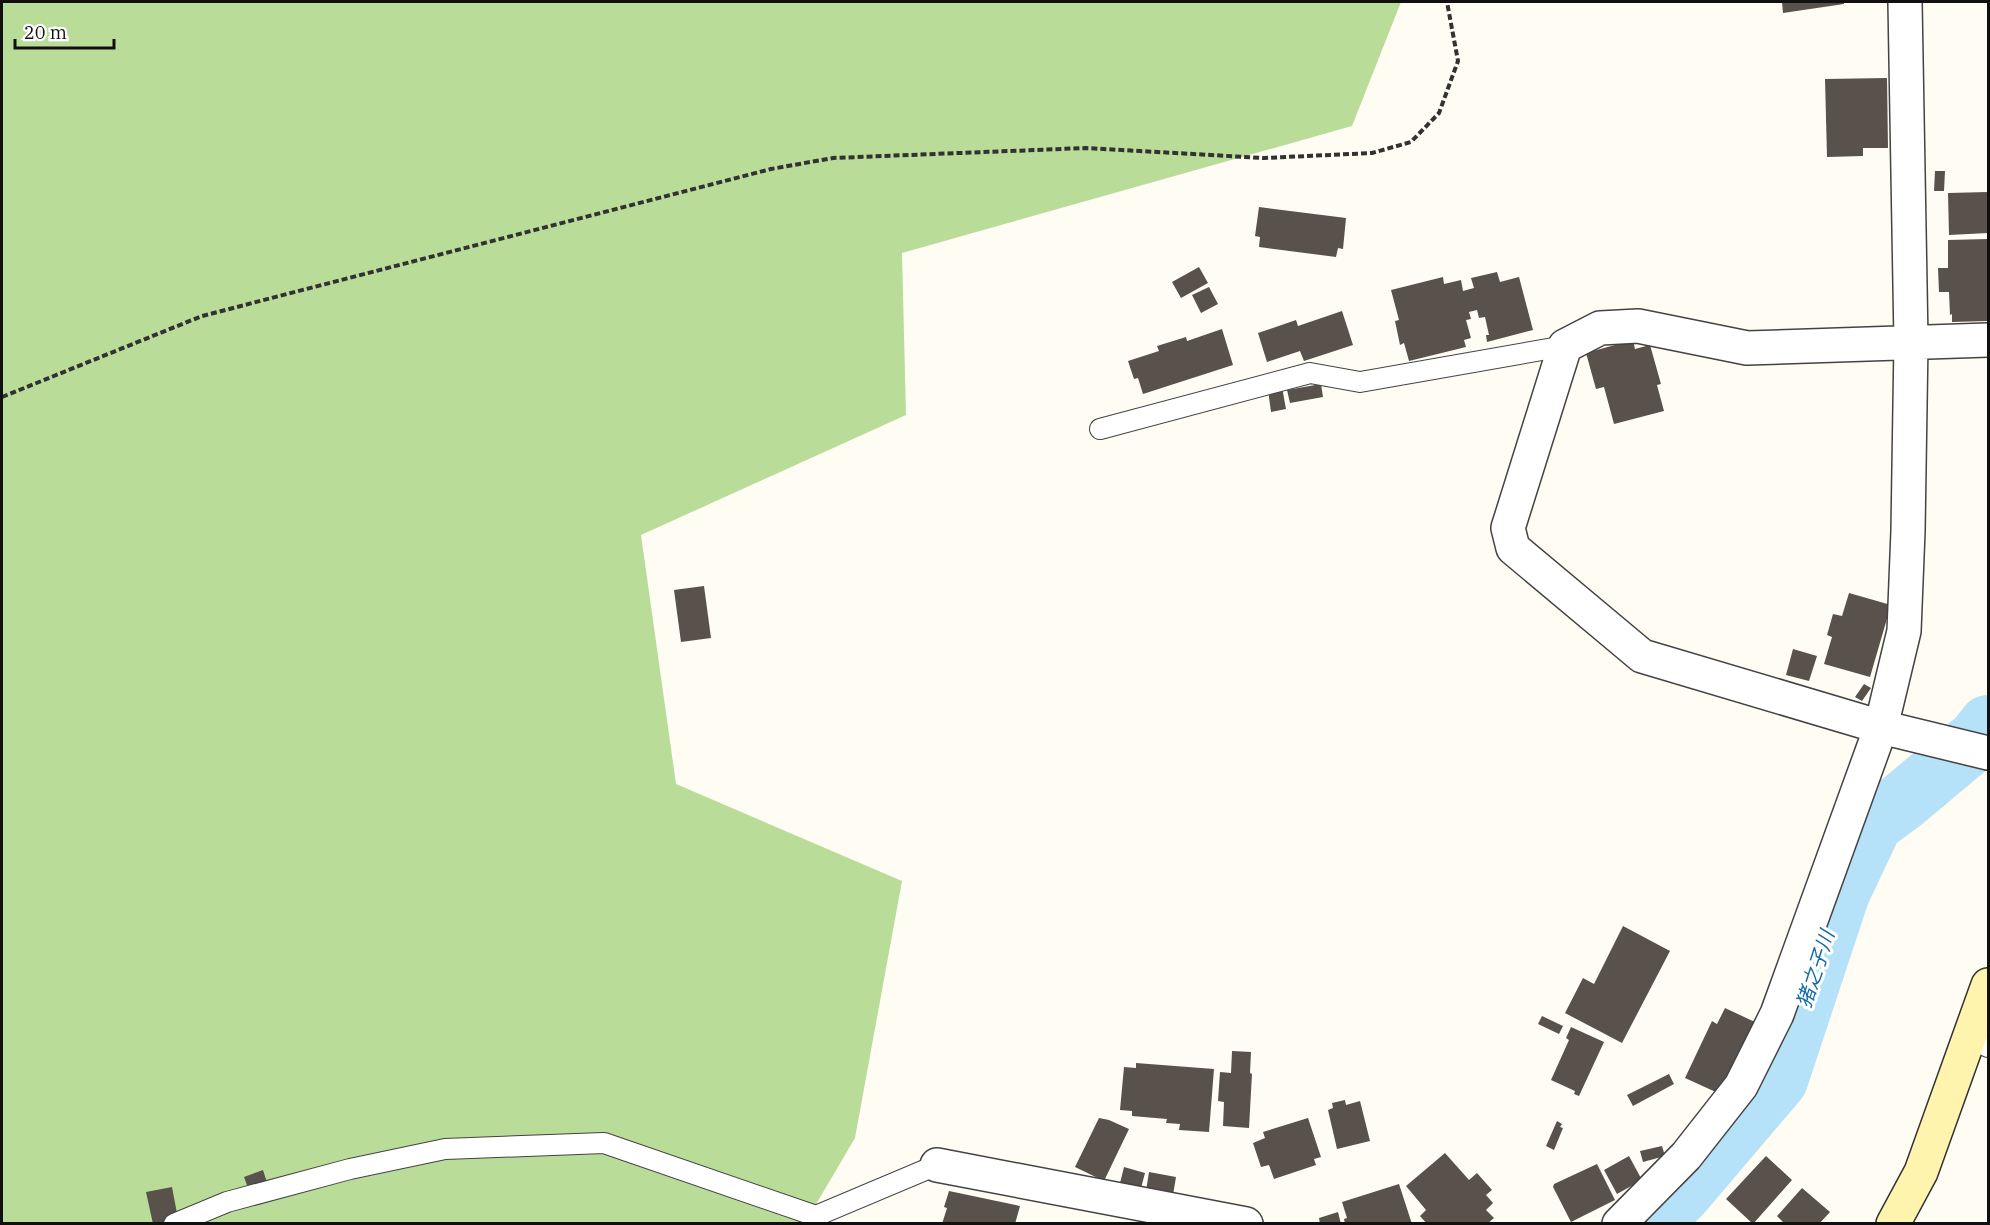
<svg xmlns="http://www.w3.org/2000/svg" width="1990" height="1225" viewBox="0 0 1990 1225" font-family="'IBM Plex Serif','Noto Sans JP',serif">
	<style>
		.forest { fill: #b9dd99 }
		.lines { fill: none; stroke-linecap: round; stroke-linejoin: round }
		.river { stroke: #b5e1f9; stroke-width: 60 }
		.building { fill: #59514c }
		.lane-casing { stroke: #434343; stroke-width: 22 }
		.street-casing { stroke: #434343; stroke-width: 36 }
		.secondary-casing { stroke: #323232; stroke-width: 36 }
		.path { stroke: #323232; stroke-width: 4; stroke-dasharray: 6 3; stroke-linecap: butt }
		.lane { stroke: #fff; stroke-width: 20 }
		.street { stroke: #fff; stroke-width: 33 }
		.secondary { stroke: #fff4ae; stroke-width: 33 }
		.labels { text-anchor: middle; dominant-baseline: central; stroke-width: 6; stroke-linejoin: round; paint-order: stroke }
		.water-label { font-size: 20px; font-style: italic; fill: #136ba8; stroke: #fff }
	</style>
	<rect width="100%" height="100%" fill="#fffcf3"/>
	<!-- forest -->
	<path class="forest" d="M2 2H1401L1352 126 902 253 906 415 641 535 676 784 902 881 855 1138 805 1223 2 1224Z"/>
	<g class="lines">
		<!-- river -->
		<path class="river" d="M1650 1224 1681 1194 1778 1080 1840 893 1873 823 1903 801 1977 739 1988 725"/>
	</g>
	<!-- building -->
	<path class="building" d="M1782 2H1844V4L1783 13Z
		M1887 78 1888 148H1863V156L1827 157 1825 79Z
		M1935 171H1945L1944 191H1934Z
		M1988 192V233L1949 235 1948 193Z
		M1259 207 1346 218 1343 249 1338 248 1336 257 1259 247 1260 237 1255 236Z
		M1988 239V321L1952 322V314L1950 315 1949 292H1939L1938 268H1948V240Z
		M1199 267 1208 283 1181 298 1172 282Z
		M1497 272 1500 282 1519 277 1533 330 1487 342 1486 335H1489L1485 317 1479 318 1477 310 1469 312 1471 319 1466 320 1471 338 1464 340 1466 347 1409 361 1404 343 1400 345 1395 321 1399 320 1391 290 1443 277 1444 284 1461 280 1463 291 1474 288 1471 278Z
		M1209 287 1218 304 1201 313 1192 295Z
		M1342 311 1353 345 1304 361 1300 351 1267 362 1258 333 1296 320 1298 326Z
		M1222 329 1233 365 1143 394 1138 378 1134 379 1128 361 1159 351 1157 346 1186 337 1187 341Z
		M1633 340 1635 349 1650 345 1661 384 1657 385 1664 411 1614 424 1604 387 1596 389 1586 353Z
		M1321 384 1323 397 1290 403 1287 390Z
		M1282 387 1286 409 1271 412 1268 390Z
		M704 586 711 638 681 642 674 590Z
		M1849 593 1891 605 1870 677 1824 664 1832 637 1827 635 1833 614 1842 616Z
		M1793 649 1817 656 1809 681 1786 675Z
		M1864 684 1871 688 1862 701 1855 697Z
		M1623 926 1670 951 1622 1043 1565 1013 1583 978 1594 984Z
		M1725 1008 1757 1023 1731 1077 1727 1075 1718 1093 1685 1078 1712 1021 1717 1024Z
		M1542 1016 1563 1026 1559 1034 1538 1024Z
		M1571 1027 1604 1042 1579 1096 1574 1094 1575 1091 1551 1080 1569 1040 1566 1038Z
		M1232 1051 1251 1052 1250 1073 1252 1074 1249 1128 1223 1126 1224 1102 1218 1101 1220 1072 1231 1073Z
		M1136 1063 1214 1069 1209 1132 1179 1130 1180 1124 1166 1123 1167 1119 1132 1116V1111L1120 1110 1124 1067 1136 1068Z
		M1669 1074 1674 1084 1633 1106 1627 1095Z
		M1345 1100 1346 1105 1360 1101 1370 1141 1337 1149 1328 1110 1333 1108 1332 1103Z
		M1099 1118 1109 1120 1129 1129 1104 1181 1075 1167Z
		M1308 1118 1321 1157 1314 1159 1316 1165 1274 1179 1269 1165 1261 1167 1253 1143 1265 1138 1263 1132Z
		M1557 1121 1562 1124 1560 1127 1563 1128 1554 1150 1546 1146Z
		M1662 1146 1665 1156 1643 1162 1640 1151Z
		M1445 1153 1469 1180 1477 1173 1492 1190 1486 1195 1493 1203 1486 1210 1494 1218 1487 1224H1427L1420 1216 1426 1210 1406 1186Z
		M1629 1156 1642 1180 1617 1194 1604 1170Z
		M1766 1156 1792 1180 1753 1224 1726 1199Z
		M1597 1164 1615 1200 1571 1222 1553 1187 1554 1184Z
		M1124 1167 1145 1173 1141 1188 1120 1183Z
		M263 1170 269 1189 251 1196 244 1177Z
		M1149 1172 1176 1177 1173 1195 1146 1191Z
		M1399 1184 1412 1224H1345L1344 1219 1347 1218 1342 1202Z
		M172 1187 179 1224H153L146 1192Z
		M1802 1188 1830 1212 1819 1224H1785L1777 1216Z
		M949 1191 1020 1206 1015 1224H942L947 1208 944 1207Z
		M1338 1212 1341 1224H1320L1319 1218Z"/>
	<g class="lines">
		<!-- lane casing -->
		<g class="lane-casing">
			<path id="lane" d="M1100 429 1310 373 1360 382 1565 346
				M1969 1038 1988 1047
				M174 1224 227 1202 350 1169 445 1149 604 1143 816 1216 937 1165"/>
		</g>
		<!-- street casing -->
		<g class="street-casing">
			<path id="street" d="M1988 340 1747 348 1638 326 1600 328 1565 346 1508 528 1513 548 1642 656 1881 727 1988 753
				M937 1165 1246 1224
				M1619 1224 1686 1156 1741 1086 1777 1014 1881 727 1904 631 1908 531 1911 342 1905 2"/>
		</g>
		<!-- secondary casing -->
		<g class="secondary-casing">
			<path id="secondary" d="M1893 1224 1921 1172 1988 985"/>
		</g>
		<!-- path -->
		<path class="path" d="M2 397 202 316 771 169 833 158 1086 148 1264 158 1372 153 1411 142 1439 113 1458 61 1447 2"/>
		<!-- lane -->
		<use href="#lane" class="lane"/>
		<!-- street -->
		<use href="#street" class="street"/>
		<!-- secondary -->
		<use href="#secondary" class="secondary"/>
	</g>
	<g class="labels">
		<!-- water labels -->
		<g class="water-label">
			<text transform="translate(1815 969) rotate(-72)">猪之子川</text>
		</g>
	</g>
	<!-- border -->
	<rect width="1990" height="1225" fill="none" stroke="#101010" stroke-width="6"/>
	<!-- scale -->
	<path d="M15 39v9h99v-9" fill="none" stroke="#101010" stroke-width="3"/>
	<text x="24" y="39" font-size="18" fill="#101010" stroke="#ffffff" stroke-width="4.5" paint-order="stroke">20 m</text>
</svg>
